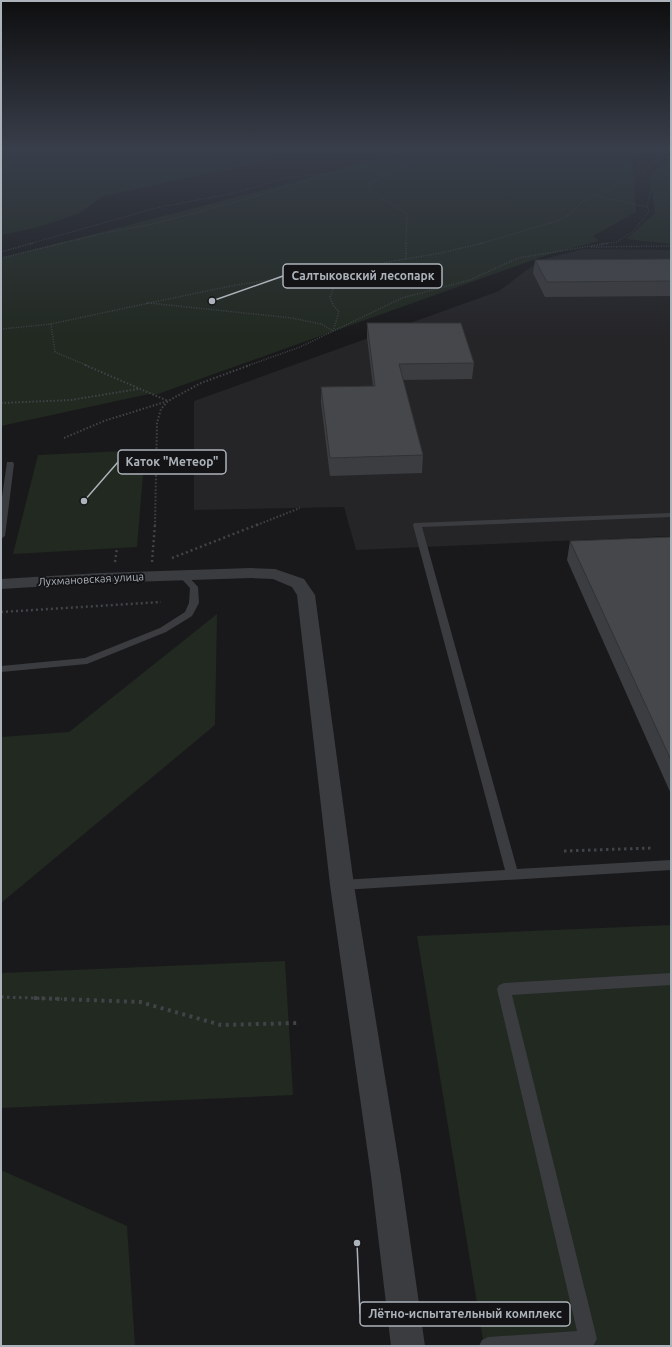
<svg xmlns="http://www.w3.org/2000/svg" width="672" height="1347" viewBox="0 0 672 1347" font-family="Ubuntu,sans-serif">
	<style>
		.built { fill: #252528 }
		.green { fill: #212921 }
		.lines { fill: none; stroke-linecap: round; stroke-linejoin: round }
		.path-far5 { stroke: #404347; stroke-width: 1; stroke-dasharray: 1 1.5; stroke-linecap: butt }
		.path-far4 { stroke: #404347; stroke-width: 1.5; stroke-dasharray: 1 1.5; stroke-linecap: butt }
		.path-far3 { stroke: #404347; stroke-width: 2; stroke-dasharray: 1.5 2; stroke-linecap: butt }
		.path-far2 { stroke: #404347; stroke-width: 2.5; stroke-dasharray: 2 3; stroke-linecap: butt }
		.path-far1 { stroke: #404347; stroke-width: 3; stroke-dasharray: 2.5 3.5; stroke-linecap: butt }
		.path { stroke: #404347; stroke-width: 4; stroke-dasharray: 3 4.5; stroke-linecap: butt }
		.lane { fill: #3a3c40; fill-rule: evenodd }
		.street { fill: #3a3c40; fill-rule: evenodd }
		.wall { fill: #3c3d40 }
		.building { fill: #46474b; stroke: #313234 }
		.labels { text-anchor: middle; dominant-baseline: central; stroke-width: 4; stroke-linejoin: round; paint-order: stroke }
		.street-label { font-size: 11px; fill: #acb3ba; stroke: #141416 }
		.leader { fill: none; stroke: #acb3ba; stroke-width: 1.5 }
		.callout-dot { fill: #acb3ba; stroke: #141416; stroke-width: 1.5 }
		.callout { fill: #141416; stroke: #acb3ba; stroke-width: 1.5 }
		.callout-label { font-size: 12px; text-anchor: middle; font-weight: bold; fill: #acb3ba }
	</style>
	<rect width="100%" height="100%" fill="#19191b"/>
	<!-- built -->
	<path class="built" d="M583 249 671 250V536L356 550 344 507 194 510V401L499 291 540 260Z"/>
	<!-- green -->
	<path class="green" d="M1 150H262L276 159 104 196 78 214 35 228 1 235Z
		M429 150H641L644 151 633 159 636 212 593 236 599 241 550 254 155 395 149 394 1 426V258L264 190 356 164Z
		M671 160V244L626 239 655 213 650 176 664 162Z
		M145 450 137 547 13 554 38 455Z
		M217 614 215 725 1 903V737L69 732Z
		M671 925V1346H484L417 936Z
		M285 961 293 1095 1 1108V973Z
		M1 1170 127 1226 135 1346H1Z"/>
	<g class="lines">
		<!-- path-far5 -->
		<path class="path-far5" d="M626 150 649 153 664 158
			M1 167 97 150
			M365 167 381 176
			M597 196 643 173 618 162 607 152 602 150
			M29 244 156 208 234 193 286 178 332 173 365 167 385 156 406 150
			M59 244 105 233 153 224 240 201 326 175
			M406 244 407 214 370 190 369 183 415 162 421 155 418 150
			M479 244 557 221 569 215 582 202 596 196 647 207
			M601 244 617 242 629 234 637 227 649 211 647 207 652 185 643 173 656 161 671 156"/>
		<!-- path-far4 -->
		<path class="path-far4" d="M591 247 671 246
			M1 252 33 243
			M1 258 63 243
			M406 259V243
			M347 269 441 253 483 243
			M347 269 337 280 330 297 333 305 339 312 333 331 321 324 292 318 149 303 236 285Z
			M147 303H149
			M51 324 55 352 88 366
			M1 329 51 324 149 303
			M247 366 300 347 402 298 470 280 518 258 609 243"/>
		<!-- path-far3 -->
		<path class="path-far3" d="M85 365 168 401 161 409 157 423 155 525
			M1 403 71 400 138 389
			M64 438 104 421 168 401 201 383 250 365
			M257 525 300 508"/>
		<!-- path-far2 -->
		<path class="path-far2" d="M172 558 259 524
			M115 562 117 548
			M152 562 155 524
			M1 612 161 602"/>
		<!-- path-far1 -->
		<path class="path-far1" d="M564 851 652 848
			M1 997 62 999"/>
		<!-- path -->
		<path class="path" d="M34 998 140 1002 221 1025 298 1023"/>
		<!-- lane -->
		<path class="lane" d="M7 462H13L14 464 5 536 1 539V504Z
			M671 513V517L422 527 517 869 671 860V870L342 890 338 889 336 885 338 881 342 880 505 870 413 525 414 523Z
			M182 572 185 573 198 587 199 603 192 616 166 632 87 664 1 672V666L85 658 160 628 185 612 189 603 190 588 178 575Z
			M671 973V985L512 995 597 1339 593 1346H479L482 1340 488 1337 577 1331 497 989 499 985 504 983Z"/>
		<!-- street -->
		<path class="street" d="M251 568 275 569 304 579 315 595 354 885 401 1176 425 1346H391L371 1176 330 885 297 595 292 587 273 579 251 578 100 583 1 589V579L100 573Z"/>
	</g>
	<!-- wall -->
	<path class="wall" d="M671 259V296L545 297 533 273 535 260Z
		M367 323 474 363 472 379 403 380 423 455 422 473 330 476 321 403V387L373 386 367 338Z
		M671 537V794L567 560 570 541Z"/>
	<!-- building -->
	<path class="building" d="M671 259V281L547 282 535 260Z
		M367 323H461L474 363 399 364 423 455 330 458 321 387 375 386Z
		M671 537V760L570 541Z"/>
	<!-- sky -->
	<linearGradient id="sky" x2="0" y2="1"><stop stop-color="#0e0e0f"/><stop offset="0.44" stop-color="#383e4a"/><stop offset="1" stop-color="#383e4a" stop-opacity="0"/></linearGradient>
	<rect width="672" height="338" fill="url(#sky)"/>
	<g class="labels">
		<!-- street labels -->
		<g class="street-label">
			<text transform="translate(91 579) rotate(-3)">Лухмановская улица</text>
		</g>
	</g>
	<!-- callouts -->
	<path class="leader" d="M212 301L283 276M84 501L118 462M357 1243L360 1314"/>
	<g class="callout-dot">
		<circle cx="212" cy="301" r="4"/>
		<circle cx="84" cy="501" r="4"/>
		<circle cx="357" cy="1243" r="4"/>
	</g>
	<g class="callout">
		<rect x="283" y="264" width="159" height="24" rx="4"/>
		<rect x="118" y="450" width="108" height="24" rx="4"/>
		<rect x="360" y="1302" width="210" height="24" rx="4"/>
	</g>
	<g class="callout-label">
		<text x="363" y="280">Салтыковский лесопарк</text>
		<text x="172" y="466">Каток "Метеор"</text>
		<text x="465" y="1318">Лётно-испытательный комплекс</text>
	</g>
	<!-- border -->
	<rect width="672" height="1347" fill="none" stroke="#acb3ba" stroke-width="4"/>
</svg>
